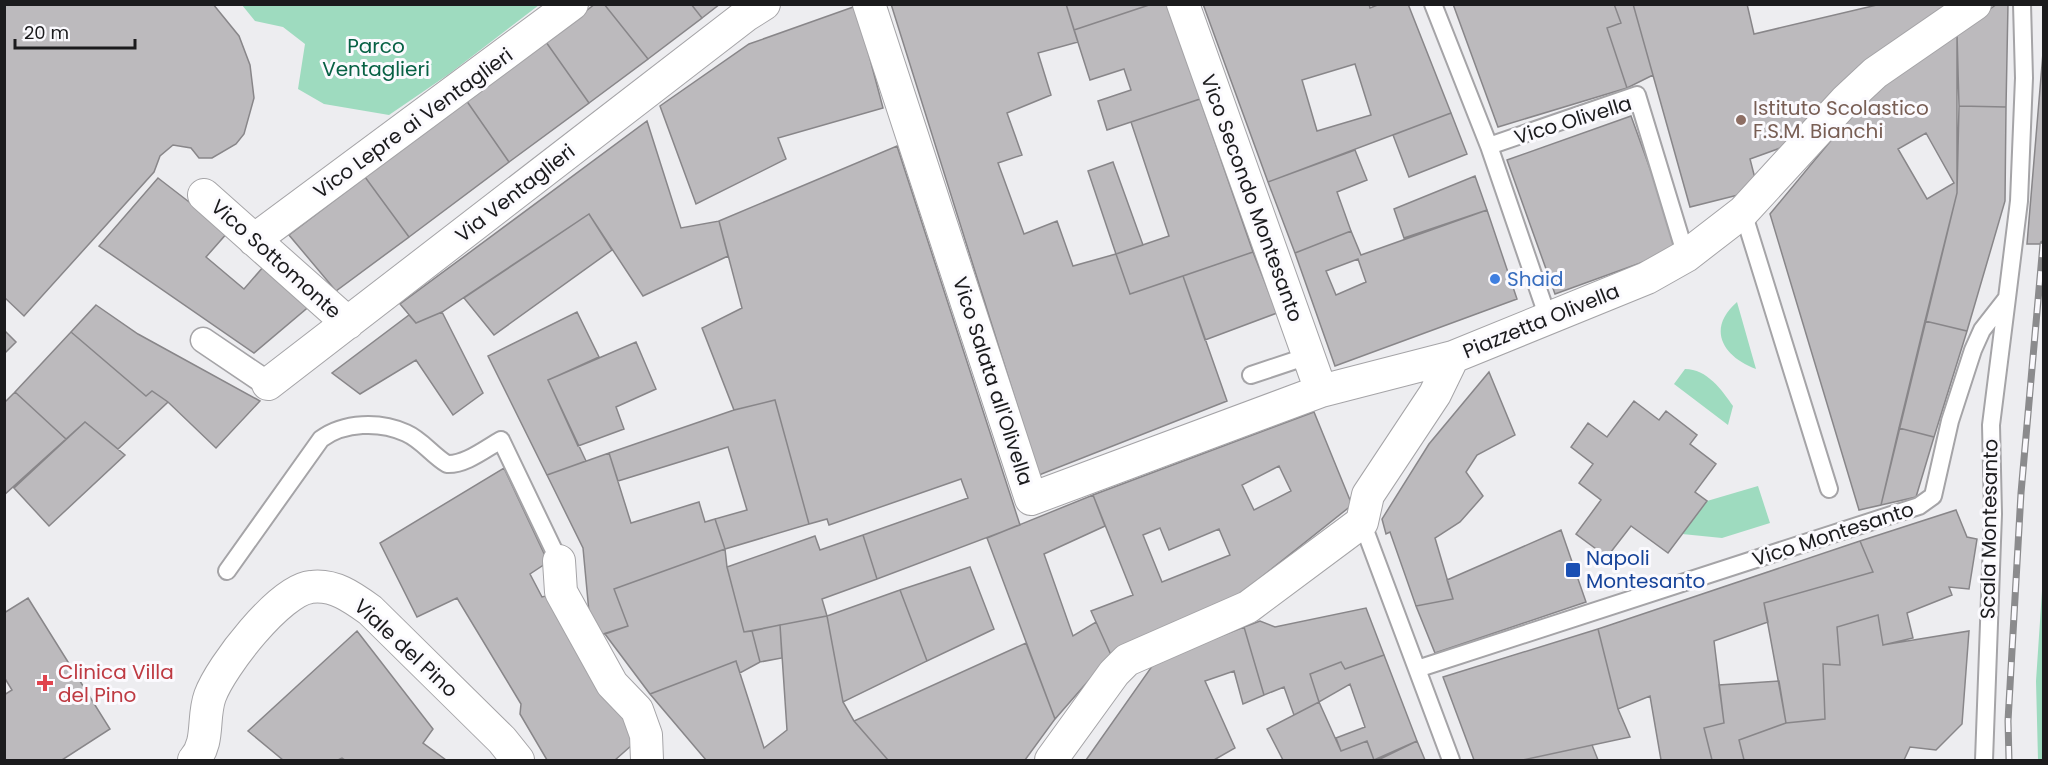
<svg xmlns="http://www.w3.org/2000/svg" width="2048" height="765" viewBox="0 0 2048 765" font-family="Poppins,sans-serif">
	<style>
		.green { fill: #9edbbf }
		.building { fill: #bcbabd; stroke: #888689; stroke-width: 1.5; fill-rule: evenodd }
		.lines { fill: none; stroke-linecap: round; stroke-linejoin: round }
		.service-casing { stroke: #a5a4a7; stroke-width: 20 }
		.pedestrian-casing { stroke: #a5a4a7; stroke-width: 27 }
		.minor-casing { stroke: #a5a4a7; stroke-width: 34 }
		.service { stroke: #fff; stroke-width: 16 }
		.pedestrian { stroke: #fff; stroke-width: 24 }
		.minor { stroke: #fff; stroke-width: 32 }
		.rail-casing { stroke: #8b8b8d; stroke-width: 7 }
		.rail { stroke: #fbfafe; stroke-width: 4.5; stroke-dasharray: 14; stroke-linecap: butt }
		.education-dot { fill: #8d6e63; stroke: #fbfafe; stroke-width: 2 }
		.shop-dot { fill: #3f7fe0; stroke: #fbfafe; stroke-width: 2 }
		.transit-dot { fill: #1a4fb4; stroke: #fbfafe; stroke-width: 2 }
		.health-dot { fill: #e0444e; stroke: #fbfafe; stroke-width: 2 }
		.labels { text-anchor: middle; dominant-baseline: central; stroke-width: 6; stroke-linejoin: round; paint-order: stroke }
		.park-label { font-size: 20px; fill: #076144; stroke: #fbfafe }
		.education-label { font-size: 20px; fill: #785e54; stroke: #fbfafe; text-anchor: start }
		.street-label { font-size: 20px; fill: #1b1b1d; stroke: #fbfafe }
		.shop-label { font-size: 20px; fill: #366cbe; stroke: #fbfafe; text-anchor: start }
		.transit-label { font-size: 20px; fill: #164399; stroke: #fbfafe; text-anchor: start }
		.health-label { font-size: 20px; fill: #be3a42; stroke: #fbfafe; text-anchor: start }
	</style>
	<rect width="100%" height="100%" fill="#ededf0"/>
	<!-- green -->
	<path class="green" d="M242 5H539L449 74 389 115 324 104 298 89 305 44 283 27 255 21Z
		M1737 302 1756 369C1723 357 1706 329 1737 302Z
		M1685 369C1707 369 1722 390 1733 406L1728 425 1674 384Z
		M1758 486 1770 523 1722 538 1682 534 1707 501Z
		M2043 576 2044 760H2038L2036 681Z"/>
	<!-- building -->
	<path class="building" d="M4 4H213L239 36 250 65 254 98 244 134 236 144 212 158H199L191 148 173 145 160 156 154 172 24 316 4 297Z
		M595 4H604L648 59 589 103 546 42Z
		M604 4H691L702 18 648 59Z
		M691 4H720L702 18Z
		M891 4H1066L1078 42 1038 53 1051 95 1007 113 1022 155 998 163 1024 234 1057 221 1073 266 1116 254 1130 294 1183 276 1227 401 1039 475Z
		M1066 4H1152L1074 30Z
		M1152 4H1169L1200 99 1107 130 1098 101 1131 90 1124 69 1090 80 1074 30Z
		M1203 4H1369L1370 8 1380 4H1408L1451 113 1268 182ZM1355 64 1371 115 1317 131 1302 80Z
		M1453 4H1614L1621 23 1607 28 1627 88 1498 127Z
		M1614 4H1633L1653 75 1627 88 1607 28 1621 23Z
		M1633 4H1747L1754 34 1881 4H1953L1786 146 1750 159 1758 190 1690 207Z
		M1997 4H2008L2006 107 1959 106 1957 33Z
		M856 6 883 108 778 138 786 159 696 204 660 106 749 44Z
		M1957 33V193L1881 505 1859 510 1770 214 1862 103 1860 101ZM1926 133 1954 183 1927 199 1898 149Z
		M2044 41V244H2027Z
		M546 42 589 103 509 162 466 100Z
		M1200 99 1253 252 1130 294 1116 254 1169 236 1131 122Z
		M466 100 509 162 409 237 365 177Z
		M1959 106 2006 107 2005 201 1967 331 1925 321 1957 193Z
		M1451 113 1467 154 1409 177 1393 135Z
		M1631 116 1679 249 1555 294 1507 160Z
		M647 121 681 228 719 221 728 256 643 296 589 214 442 312 416 323 400 304Z
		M897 146 1020 525 877 579 863 535 968 498 961 479 829 525 827 519 809 524 775 400 734 410 702 328 742 308 719 221Z
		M1355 150 1367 180 1337 192 1351 231 1295 253 1268 182Z
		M1113 162 1143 245 1116 254 1088 171Z
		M1475 176 1487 210 1404 238 1394 209Z
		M365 177 409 237 336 291 289 235Z
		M158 178 228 232 206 257 244 289 264 266 312 304 254 353 99 246Z
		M1487 210 1517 299 1335 366 1295 253 1351 231 1361 255ZM1358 259 1366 282 1336 295 1326 271Z
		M589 214 612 250 494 335 464 298Z
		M1253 252 1277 313 1205 340 1183 276Z
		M96 305 138 334 260 401 216 448 168 402 152 391 146 396 71 332Z
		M442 312 483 393 453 415 416 360 360 394 332 373 409 315 416 323Z
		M577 312 599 357 548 380 586 461 547 475 488 356Z
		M1925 321 1967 331 1934 437 1899 428Z
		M4 330 16 342 4 354Z
		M71 332 146 396 152 391 168 402 118 449 85 422 66 439 15 392Z
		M636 342 656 389 616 407 624 429 578 446 548 380Z
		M1489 372 1515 435 1477 455 1466 472 1483 496 1460 522 1435 538 1453 599 1416 606 1390 532 1386 534 1382 519 1429 444Z
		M15 392 66 439 4 495V403Z
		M775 400 809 524 725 549 715 519 747 510 728 447 618 481 609 453 734 410Z
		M1634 401 1659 420 1666 411 1697 435 1690 444 1716 464 1695 492 1707 501 1668 553 1631 526 1607 557 1576 534 1601 500 1579 483 1593 464 1571 447 1588 423 1607 437Z
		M1314 412 1352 505 1230 602 1111 655 1091 611 1133 595 1093 495ZM1279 466 1291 491 1254 510 1242 485ZM1160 528 1169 550 1219 529 1230 555 1162 582 1143 535Z
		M85 422 125 455 49 526 14 488Z
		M1899 428 1934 437 1916 497 1881 505Z
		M609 453 631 523 699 502 705 522 715 519 725 549 614 589 628 626 597 636 589 612 583 548 547 475Z
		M504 468 548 562 530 574 542 597 550 595 628 717 632 745 615 760H547L520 714 521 704 457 598 417 617 380 543Z
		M1093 495 1105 526 1044 554 1073 636 1096 622 1111 655 1055 719 987 538Z
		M1956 510 1967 537 1977 539 1969 589 1949 587 1952 595 1907 613 1913 638 1883 645 1878 615 1837 627 1840 665 1823 664 1825 719 1786 723 1764 603 1873 572 1860 541Z
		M1561 530 1586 602 1435 653 1416 606 1453 599 1447 580Z
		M863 535 877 579 822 599 827 616 744 632 727 567 815 536 820 550Z
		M1860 541 1873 572 1764 603 1768 622 1714 641 1724 723 1704 728 1712 760H1661L1650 696 1618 709 1598 629Z
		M725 549 727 567 744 632 752 631 760 662 740 673 736 661 650 694 605 634 628 626 614 589Z
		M970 567 994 629 927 661 900 590Z
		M900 590 927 661 843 702 827 616Z
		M28 598 110 729 62 760H4V695L12 690 4 677V613Z
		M1366 608 1384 655 1345 669 1341 662 1310 674 1319 702 1294 715 1284 687 1264 695 1244 627 1260 621 1275 627Z
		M1878 615 1883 645 1969 631 1962 724 1936 750 1910 747 1904 760H1744L1739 740 1786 723 1825 719 1823 664 1840 665 1837 627Z
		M827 616 843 702 854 721 888 760H706L650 694 736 661 764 748 787 730 780 625Z
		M780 625 782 658 760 662 752 631Z
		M1244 627 1264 695 1243 704 1234 671 1205 681 1235 748 1214 760H1086L1155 662Z
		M1598 629 1618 709 1630 737 1523 760H1474L1443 677Z
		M357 631 433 729 423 743 446 760H345L342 758 338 760H283L248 731Z
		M1026 643 1055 719 1025 760H888L854 721Z
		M1384 655 1417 741 1374 760 1367 741 1341 751 1336 738 1365 727 1350 684 1319 702 1310 674 1341 662 1345 669Z
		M1779 681 1786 723 1739 740 1744 760H1712L1704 728 1724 723 1719 685Z
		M1319 702 1341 751 1367 741 1374 760H1283L1267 729Z
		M1417 741 1425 760H1378Z
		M1592 745 1598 760H1523Z"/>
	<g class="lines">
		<!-- service casing -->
		<g class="service-casing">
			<path id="service" d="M1433 4 1489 146 1548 318
				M1489 146 1637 95 1686 256
				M1743 212 1829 489
				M1251 375 1308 356
				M1362 522 1451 760
				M227 571 321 439C344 422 380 421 406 433 422 440 432 455 447 464 465 465 485 449 501 440L559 561
				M1417 669 1919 506 1933 496 1950 421 1973 350 1982 330 2007 298 2019 201 2024 78 2022 4
				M1984 760 1993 514 1991 425 2007 298"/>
		</g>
		<!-- pedestrian casing -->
		<g class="pedestrian-casing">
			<path id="pedestrian" d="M203 340 268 384"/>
		</g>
		<!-- minor casing -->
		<g class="minor-casing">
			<path id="minor" d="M869 4 1031 499 1321 391 1453 357 1647 278 1686 256 1743 212 1845 101 1875 73 1975 4
				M1183 4 1321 391
				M204 195 348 323
				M254 240 572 4
				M268 384 745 16 764 4
				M559 561 561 592 612 684 637 710 646 735 647 760
				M194 760C210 742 202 718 210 696 221 666 280 590 311 587 334 584 352 597 370 610L502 740 518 760
				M1051 760 1114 673 1127 660 1248 607 1362 522 1368 495 1435 394 1453 357"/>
		</g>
		<!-- service -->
		<use href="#service" class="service"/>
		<!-- pedestrian -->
		<use href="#pedestrian" class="pedestrian"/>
		<!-- minor -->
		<use href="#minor" class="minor"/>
		<!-- rail casing -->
		<g class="rail-casing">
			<path id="rail" d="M2009 760 2008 721 2021 493 2043 244"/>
		</g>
		<!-- rail -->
		<use href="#rail" class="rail"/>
	</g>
	<!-- markers -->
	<circle class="education-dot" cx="1741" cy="120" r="6"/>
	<circle class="shop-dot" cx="1495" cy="279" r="6"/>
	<rect class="transit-dot" x="1565" y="562" width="16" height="16" rx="3"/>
	<path class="health-dot" d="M42 674h6v6h6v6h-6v6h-6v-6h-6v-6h6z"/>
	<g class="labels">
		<!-- park labels -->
		<g class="park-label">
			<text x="376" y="46">Parco<tspan x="376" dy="23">Ventaglieri</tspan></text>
		</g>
		<!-- education labels -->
		<g class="education-label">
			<text x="1753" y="108">Istituto Scolastico<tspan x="1753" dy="23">F.S.M. Bianchi</tspan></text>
		</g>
		<!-- street labels -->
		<g class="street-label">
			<text transform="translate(1573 120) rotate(-17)">Vico Olivella</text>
			<text transform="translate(413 123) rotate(-36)">Vico Lepre ai Ventaglieri</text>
			<text transform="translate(515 193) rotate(-38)">Via Ventaglieri</text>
			<text transform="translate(1252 198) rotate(70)">Vico Secondo Montesanto</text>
			<text transform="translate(276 259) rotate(42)">Vico Sottomonte</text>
			<text transform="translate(1541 321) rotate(-22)">Piazzetta Olivella</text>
			<text transform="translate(993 381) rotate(72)">Vico Salata all'Olivella</text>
			<text transform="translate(1989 529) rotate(-89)">Scala Montesanto</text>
			<text transform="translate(1833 534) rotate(-18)">Vico Montesanto</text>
			<text transform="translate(406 648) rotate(43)">Viale del Pino</text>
		</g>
		<!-- shop labels -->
		<g class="shop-label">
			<text x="1507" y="279">Shaid</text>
		</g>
		<!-- transit labels -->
		<g class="transit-label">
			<text x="1586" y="558">Napoli<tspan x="1586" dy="23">Montesanto</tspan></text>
		</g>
		<!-- health labels -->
		<g class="health-label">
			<text x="58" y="672">Clinica Villa<tspan x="58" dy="23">del Pino</tspan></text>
		</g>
	</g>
	<!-- border -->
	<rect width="2048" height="765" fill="none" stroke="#1b1b1d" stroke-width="12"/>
	<!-- scale -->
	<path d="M15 39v9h120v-9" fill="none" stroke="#1b1b1d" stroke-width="3"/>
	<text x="24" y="39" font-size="18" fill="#1b1b1d" stroke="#fbfafe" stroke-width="4.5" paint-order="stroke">20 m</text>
</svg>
